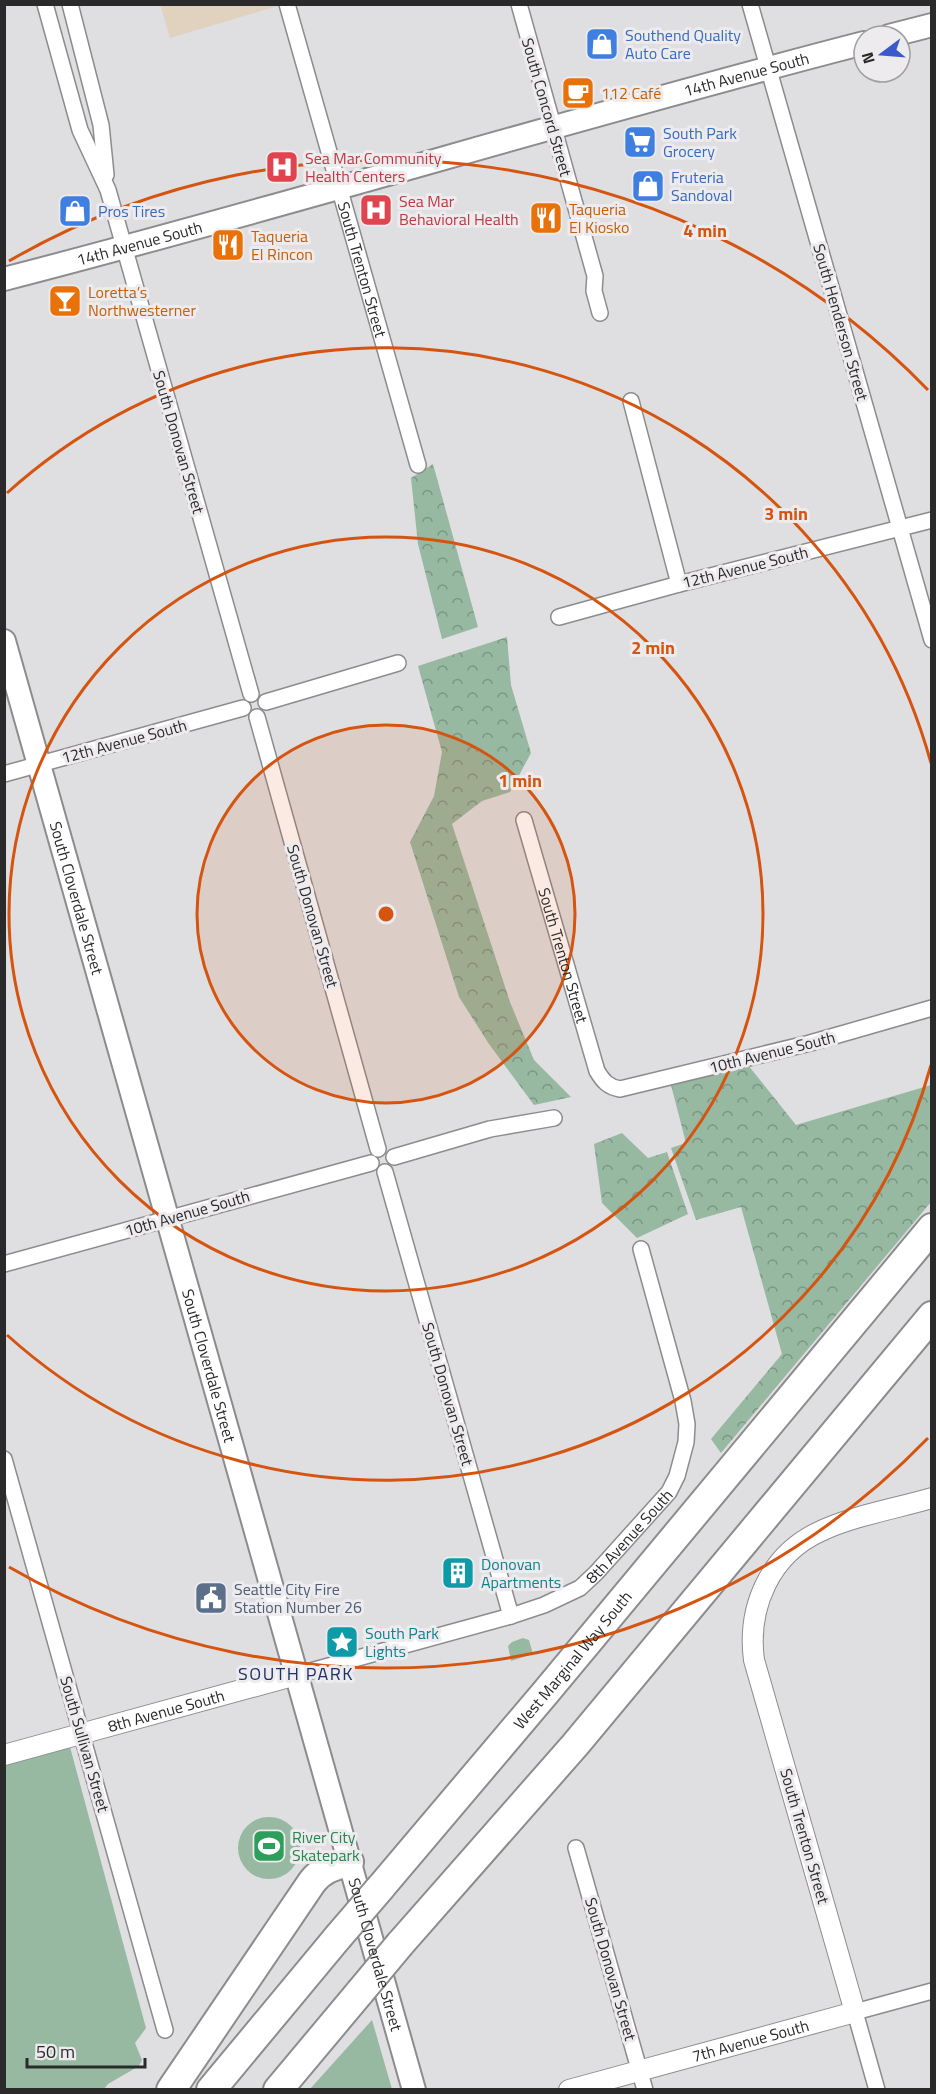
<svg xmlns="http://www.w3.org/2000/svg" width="936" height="2094" viewBox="0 0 936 2094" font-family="'Titillium Web',sans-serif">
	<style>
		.industrial { fill: #e1d2c0 }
		.forest { fill: url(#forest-crowns) }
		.park { fill: #97b8a1 }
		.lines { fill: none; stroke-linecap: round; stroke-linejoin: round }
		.minor-casing { stroke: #8d8b8e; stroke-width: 18 }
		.tertiary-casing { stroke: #8d8b8e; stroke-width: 22 }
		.secondary-casing { stroke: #8d8b8e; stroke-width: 26 }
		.motorway-casing { stroke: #8d8b8e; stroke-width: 32 }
		.minor { stroke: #fff; stroke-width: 15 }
		.tertiary { stroke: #fff; stroke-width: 20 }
		.secondary { stroke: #fff; stroke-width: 22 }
		.motorway { stroke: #fff; stroke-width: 28 }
		.motorway-bridge-casing { stroke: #8d8b8e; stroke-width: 32; stroke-linecap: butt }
		.motorway-bridge { stroke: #fff; stroke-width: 28 }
		.ring { fill: none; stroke: #d5540f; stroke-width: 3 }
		.labels { text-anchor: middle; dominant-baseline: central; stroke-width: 6; stroke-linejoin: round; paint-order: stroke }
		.shop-label { font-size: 16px; fill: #366cbe; stroke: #edebee; text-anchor: start }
		.street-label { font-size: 16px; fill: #2b2a2b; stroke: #edebee }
		.food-label { font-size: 16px; fill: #c56008; stroke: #edebee; text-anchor: start }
		.health-label { font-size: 16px; fill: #be3a42; stroke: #edebee; text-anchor: start }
		.culture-label { font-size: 16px; fill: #0d838f; stroke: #edebee; text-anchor: start }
		.service-label { font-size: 16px; fill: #4e5e75; stroke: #edebee; text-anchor: start }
		.leisure-label { font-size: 16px; fill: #27864d; stroke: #edebee; text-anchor: start }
		.neighbourhood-label { font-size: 18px; letter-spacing: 1.5px; fill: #1e3067; stroke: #edebee }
		.centre { fill: #d5540f; stroke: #edebee; stroke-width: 3 }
		.ring-label { font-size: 18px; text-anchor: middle; font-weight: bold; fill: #d5540f; stroke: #edebee; stroke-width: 6; stroke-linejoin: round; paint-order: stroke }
	</style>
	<defs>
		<pattern id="forest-crowns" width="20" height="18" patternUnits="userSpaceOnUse" patternTransform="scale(1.5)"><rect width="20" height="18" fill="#97b8a1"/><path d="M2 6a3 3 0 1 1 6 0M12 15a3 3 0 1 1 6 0" fill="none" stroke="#7b9683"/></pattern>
	</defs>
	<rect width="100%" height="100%" fill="#dfdee1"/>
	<!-- industrial -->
	<path class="industrial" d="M160 4 281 5 170 38Z"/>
	<!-- forest -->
	<path class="forest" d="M433 464 478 627 442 639 418 544 411 478Z
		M507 637 511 685 531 753 510 792 482 801 452 824 510 1002 534 1060 571 1097 534 1105 489 1044 459 997 410 842 434 796 442 752 418 666Z
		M748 1065 796 1125 931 1085V1202L721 1453 711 1439 782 1354 741 1207 696 1220 671 1148 686 1143 671 1085Z
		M622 1133 648 1158 667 1152 688 1214 637 1238 602 1203 594 1144Z"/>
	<!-- park -->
	<path class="park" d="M523 1638 529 1640 533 1654 511 1661 508 1646 512 1642Z
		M70 1747 146 2028 135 2043 142 2060 139 2066 108 2084 104 2089 5 2090V1764Z
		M238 1848a31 31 0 1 1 62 0a31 31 0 1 1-62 0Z
		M372 2020 392 2089H310Z"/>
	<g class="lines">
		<!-- minor casing -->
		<g class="minor-casing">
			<g id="minor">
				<path d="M45 4 80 130 108 190 251 694"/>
				<path d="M70 4 101 125 106 175"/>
				<path id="s1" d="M287 4 418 465"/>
				<path d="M519 4 595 276 594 291 600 313"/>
				<path d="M750 4 932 640"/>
				<path d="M631 401 679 584"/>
				<path d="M559 617 679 584 932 520"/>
				<path d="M266 702 398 663"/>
				<path d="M257 717 378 1149"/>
				<path d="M4 774 243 708"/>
				<path id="s2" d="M524 820 597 1071C603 1081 608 1087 620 1089L810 1043 932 1008"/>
				<path d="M394 1157 490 1129 554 1118"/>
				<path d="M385 1172 511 1616"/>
				<path d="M4 1264 371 1163"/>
				<path d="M4 1459 165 2030"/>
				<path id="s3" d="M296 1675 511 1616 544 1605 580 1588 596 1573 669 1492 677 1476 686 1442 687 1424 683 1401 641 1249"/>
				<path d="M576 1848 645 2090"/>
				<path d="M877 2090 855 2012 932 1991"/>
			</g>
		</g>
		<!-- tertiary casing -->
		<g class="tertiary-casing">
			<g id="tertiary">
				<path id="s4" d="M4 1755 296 1675"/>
				<path id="s5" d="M569 2090 855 2012 754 1660C747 1607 770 1554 821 1531 852 1516 898 1508 932 1498"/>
			</g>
		</g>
		<!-- secondary casing -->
		<g class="secondary-casing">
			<g id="secondary">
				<path d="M889 36 932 25"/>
				<path id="s6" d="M4 279C292 205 576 117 864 43"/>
				<path id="s7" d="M4 641 414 2090"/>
			</g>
		</g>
		<!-- motorway casing -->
		<g class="motorway-casing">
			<g id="motorway">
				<path id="s8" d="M381 1887 546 1692 932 1228"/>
				<path d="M400 1944 575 1745 932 1316"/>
				<path d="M171 2090 312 1882C322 1869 333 1866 349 1862"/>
				<path d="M211 2090 338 1937"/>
				<path d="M278 2090 360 1992"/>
			</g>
		</g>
		<!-- minor -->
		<use href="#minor" class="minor"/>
		<!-- tertiary -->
		<use href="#tertiary" class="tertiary"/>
		<!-- secondary -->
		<use href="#secondary" class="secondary"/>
		<!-- motorway -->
		<use href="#motorway" class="motorway"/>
		<!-- motorway-bridge casing -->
		<g class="motorway-bridge-casing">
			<path id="motorway-bridge" d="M338 1937 381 1887
				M360 1992 400 1944"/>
		</g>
		<!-- motorway-bridge -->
		<use href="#motorway-bridge" class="motorway-bridge"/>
	</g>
	<!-- distance rings -->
	<circle cx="386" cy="914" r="189" fill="#d5540f" fill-opacity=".12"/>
	<g class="ring">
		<circle cx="386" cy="914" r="189"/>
		<circle cx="386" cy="914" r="377"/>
		<path d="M931 1065A566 566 0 0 1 7 1335M7 493A566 566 0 0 1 931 763"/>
		<path d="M928 1438A754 754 0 0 1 9 1567M9 261A754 754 0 0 1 928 390"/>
	</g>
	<!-- icons -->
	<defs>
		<g id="shop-square" transform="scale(1.725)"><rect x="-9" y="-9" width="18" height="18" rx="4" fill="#3f7fe0" stroke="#edebee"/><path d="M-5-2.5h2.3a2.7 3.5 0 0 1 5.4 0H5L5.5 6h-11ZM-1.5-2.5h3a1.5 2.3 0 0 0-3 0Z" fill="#fff"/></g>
		<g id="cafe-square" transform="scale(1.725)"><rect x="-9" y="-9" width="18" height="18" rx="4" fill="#e8710a" stroke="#edebee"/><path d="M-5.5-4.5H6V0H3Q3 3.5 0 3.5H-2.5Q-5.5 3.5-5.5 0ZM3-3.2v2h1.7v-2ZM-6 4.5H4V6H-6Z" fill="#fff"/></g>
		<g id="supermarket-square" transform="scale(1.725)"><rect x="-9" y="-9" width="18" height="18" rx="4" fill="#3f7fe0" stroke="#edebee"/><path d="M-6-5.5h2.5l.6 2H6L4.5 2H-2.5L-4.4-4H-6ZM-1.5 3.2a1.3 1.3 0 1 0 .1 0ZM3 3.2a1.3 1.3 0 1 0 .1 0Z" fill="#fff"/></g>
		<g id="hospital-square" transform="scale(1.725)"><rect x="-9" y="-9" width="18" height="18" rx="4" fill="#e0444e" stroke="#edebee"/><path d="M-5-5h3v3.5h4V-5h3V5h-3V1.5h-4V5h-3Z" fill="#fff"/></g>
		<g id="restaurant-square" transform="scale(1.725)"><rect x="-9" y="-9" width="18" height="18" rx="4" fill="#e8710a" stroke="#edebee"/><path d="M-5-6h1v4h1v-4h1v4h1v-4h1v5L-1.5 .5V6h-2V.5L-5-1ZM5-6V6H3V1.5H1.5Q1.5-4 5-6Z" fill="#fff"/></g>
		<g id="bar-square" transform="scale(1.725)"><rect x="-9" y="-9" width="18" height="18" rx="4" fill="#e8710a" stroke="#edebee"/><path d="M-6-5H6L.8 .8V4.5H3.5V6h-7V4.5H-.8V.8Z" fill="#fff"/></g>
		<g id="building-square" transform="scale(1.725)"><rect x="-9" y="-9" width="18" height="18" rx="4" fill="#0f9aa8" stroke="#edebee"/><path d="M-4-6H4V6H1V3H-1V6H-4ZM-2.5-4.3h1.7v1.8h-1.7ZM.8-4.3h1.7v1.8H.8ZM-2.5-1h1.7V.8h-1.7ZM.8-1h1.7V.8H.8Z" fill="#fff"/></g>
		<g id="civic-square" transform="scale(1.725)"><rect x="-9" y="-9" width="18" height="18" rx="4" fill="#5c6f8a" stroke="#edebee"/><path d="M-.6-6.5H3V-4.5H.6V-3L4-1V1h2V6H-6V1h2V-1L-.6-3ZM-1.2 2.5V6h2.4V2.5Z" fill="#fff"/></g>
		<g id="sight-square" transform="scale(1.725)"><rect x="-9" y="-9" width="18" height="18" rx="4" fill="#0f9aa8" stroke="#edebee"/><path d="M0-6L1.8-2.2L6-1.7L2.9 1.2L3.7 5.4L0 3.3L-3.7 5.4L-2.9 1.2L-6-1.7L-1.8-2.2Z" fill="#fff"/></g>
		<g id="stadium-square" transform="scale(1.725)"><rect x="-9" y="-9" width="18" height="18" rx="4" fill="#2e9e5b" stroke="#edebee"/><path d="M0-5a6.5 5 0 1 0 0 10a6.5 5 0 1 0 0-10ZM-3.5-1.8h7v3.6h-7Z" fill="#fff"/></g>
	</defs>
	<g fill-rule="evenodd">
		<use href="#shop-square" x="602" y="44"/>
		<use href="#cafe-square" x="578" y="93"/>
		<use href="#supermarket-square" x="640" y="142"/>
		<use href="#hospital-square" x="282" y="167"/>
		<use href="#shop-square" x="648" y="186"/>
		<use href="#hospital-square" x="376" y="210"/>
		<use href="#shop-square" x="75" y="211"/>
		<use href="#restaurant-square" x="546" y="218"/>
		<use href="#restaurant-square" x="228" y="245"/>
		<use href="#bar-square" x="65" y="301"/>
		<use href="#building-square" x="458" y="1573"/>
		<use href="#civic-square" x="211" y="1598"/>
		<use href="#sight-square" x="342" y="1642"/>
		<use href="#stadium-square" x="269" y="1846"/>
	</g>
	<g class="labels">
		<!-- shop labels -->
		<g class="shop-label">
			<text x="625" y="35">Southend Quality<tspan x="625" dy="18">Auto Care</tspan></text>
			<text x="663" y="133">South Park<tspan x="663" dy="18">Grocery</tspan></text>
			<text x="671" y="177">Fruteria<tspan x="671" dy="18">Sandoval</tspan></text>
			<text x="98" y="211">Pros Tires</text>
		</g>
		<!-- street labels -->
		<g class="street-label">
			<text stroke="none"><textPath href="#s6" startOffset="770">14th Avenue South</textPath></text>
			<text transform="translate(547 107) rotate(74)">South Concord Street</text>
			<text stroke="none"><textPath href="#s6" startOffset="140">14th Avenue South</textPath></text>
			<text stroke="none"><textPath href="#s1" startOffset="276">South Trenton Street</textPath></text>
			<text transform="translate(841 322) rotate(74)">South Henderson Street</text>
			<text transform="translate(179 442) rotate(74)">South Donovan Street</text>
			<text transform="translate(745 567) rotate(-14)">12th Avenue South</text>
			<text transform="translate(124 741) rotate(-15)">12th Avenue South</text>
			<text stroke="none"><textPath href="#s7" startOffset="267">South Cloverdale Street</textPath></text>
			<text transform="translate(313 916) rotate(74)">South Donovan Street</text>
			<text stroke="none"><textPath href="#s2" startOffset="141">South Trenton Street</textPath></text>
			<text transform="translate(772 1052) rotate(-14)">10th Avenue South</text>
			<text transform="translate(187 1213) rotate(-16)">10th Avenue South</text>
			<text stroke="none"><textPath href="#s7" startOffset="753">South Cloverdale Street</textPath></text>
			<text transform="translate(448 1394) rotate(74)">South Donovan Street</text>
			<text stroke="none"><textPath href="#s3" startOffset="369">8th Avenue South</textPath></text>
			<text stroke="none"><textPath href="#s8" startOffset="297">West Marginal Way South</textPath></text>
			<text stroke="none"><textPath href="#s4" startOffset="168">8th Avenue South</textPath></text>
			<text transform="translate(85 1744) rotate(74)">South Sullivan Street</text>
			<text transform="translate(805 1836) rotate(74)">South Trenton Street</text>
			<text stroke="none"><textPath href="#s7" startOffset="1365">South Cloverdale Street</textPath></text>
			<text transform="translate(611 1969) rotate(74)">South Donovan Street</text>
			<text stroke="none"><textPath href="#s5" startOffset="188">7th Avenue South</textPath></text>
		</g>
		<!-- food labels -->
		<g class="food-label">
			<text x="601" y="93">112 Café</text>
			<text x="569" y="209">Taqueria<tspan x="569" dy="18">El Kiosko</tspan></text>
			<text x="251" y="236">Taqueria<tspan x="251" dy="18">El Rincon</tspan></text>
			<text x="88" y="292">Loretta’s<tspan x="88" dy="18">Northwesterner</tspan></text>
		</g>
		<!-- health labels -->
		<g class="health-label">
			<text x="305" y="158">Sea Mar Community<tspan x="305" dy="18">Health Centers</tspan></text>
			<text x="399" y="201">Sea Mar<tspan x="399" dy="18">Behavioral Health</tspan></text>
		</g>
		<!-- culture labels -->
		<g class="culture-label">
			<text x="481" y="1564">Donovan<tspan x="481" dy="18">Apartments</tspan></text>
			<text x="365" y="1633">South Park<tspan x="365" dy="18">Lights</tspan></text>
		</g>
		<!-- service labels -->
		<g class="service-label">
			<text x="234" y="1589">Seattle City Fire<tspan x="234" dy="18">Station Number 26</tspan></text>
		</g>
		<!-- leisure labels -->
		<g class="leisure-label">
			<text x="292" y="1837">River City<tspan x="292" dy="18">Skatepark</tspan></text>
		</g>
		<!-- neighbourhood labels -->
		<g class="neighbourhood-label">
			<text x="296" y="1673">SOUTH PARK</text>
		</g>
	</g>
	<circle cx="386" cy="914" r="9" class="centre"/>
	<g class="ring-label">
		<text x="705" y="237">4 min</text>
		<text x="786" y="520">3 min</text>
		<text x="653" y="654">2 min</text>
		<text x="520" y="787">1 min</text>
	</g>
	<!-- border -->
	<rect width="936" height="2094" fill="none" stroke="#2b2a2b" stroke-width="12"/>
	<!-- north arrow -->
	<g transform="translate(882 54) rotate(254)"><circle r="28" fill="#edebee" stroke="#9f9ea0" stroke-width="1.5"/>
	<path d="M0-4.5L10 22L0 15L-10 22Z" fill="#3a5acc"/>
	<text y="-9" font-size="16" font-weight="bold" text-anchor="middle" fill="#2b2a2b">N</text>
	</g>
	<!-- scale -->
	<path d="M27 2058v9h118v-9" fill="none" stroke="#2b2a2b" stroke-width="3"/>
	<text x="36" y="2058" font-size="18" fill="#2b2a2b" stroke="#edebee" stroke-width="4.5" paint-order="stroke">50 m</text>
</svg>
